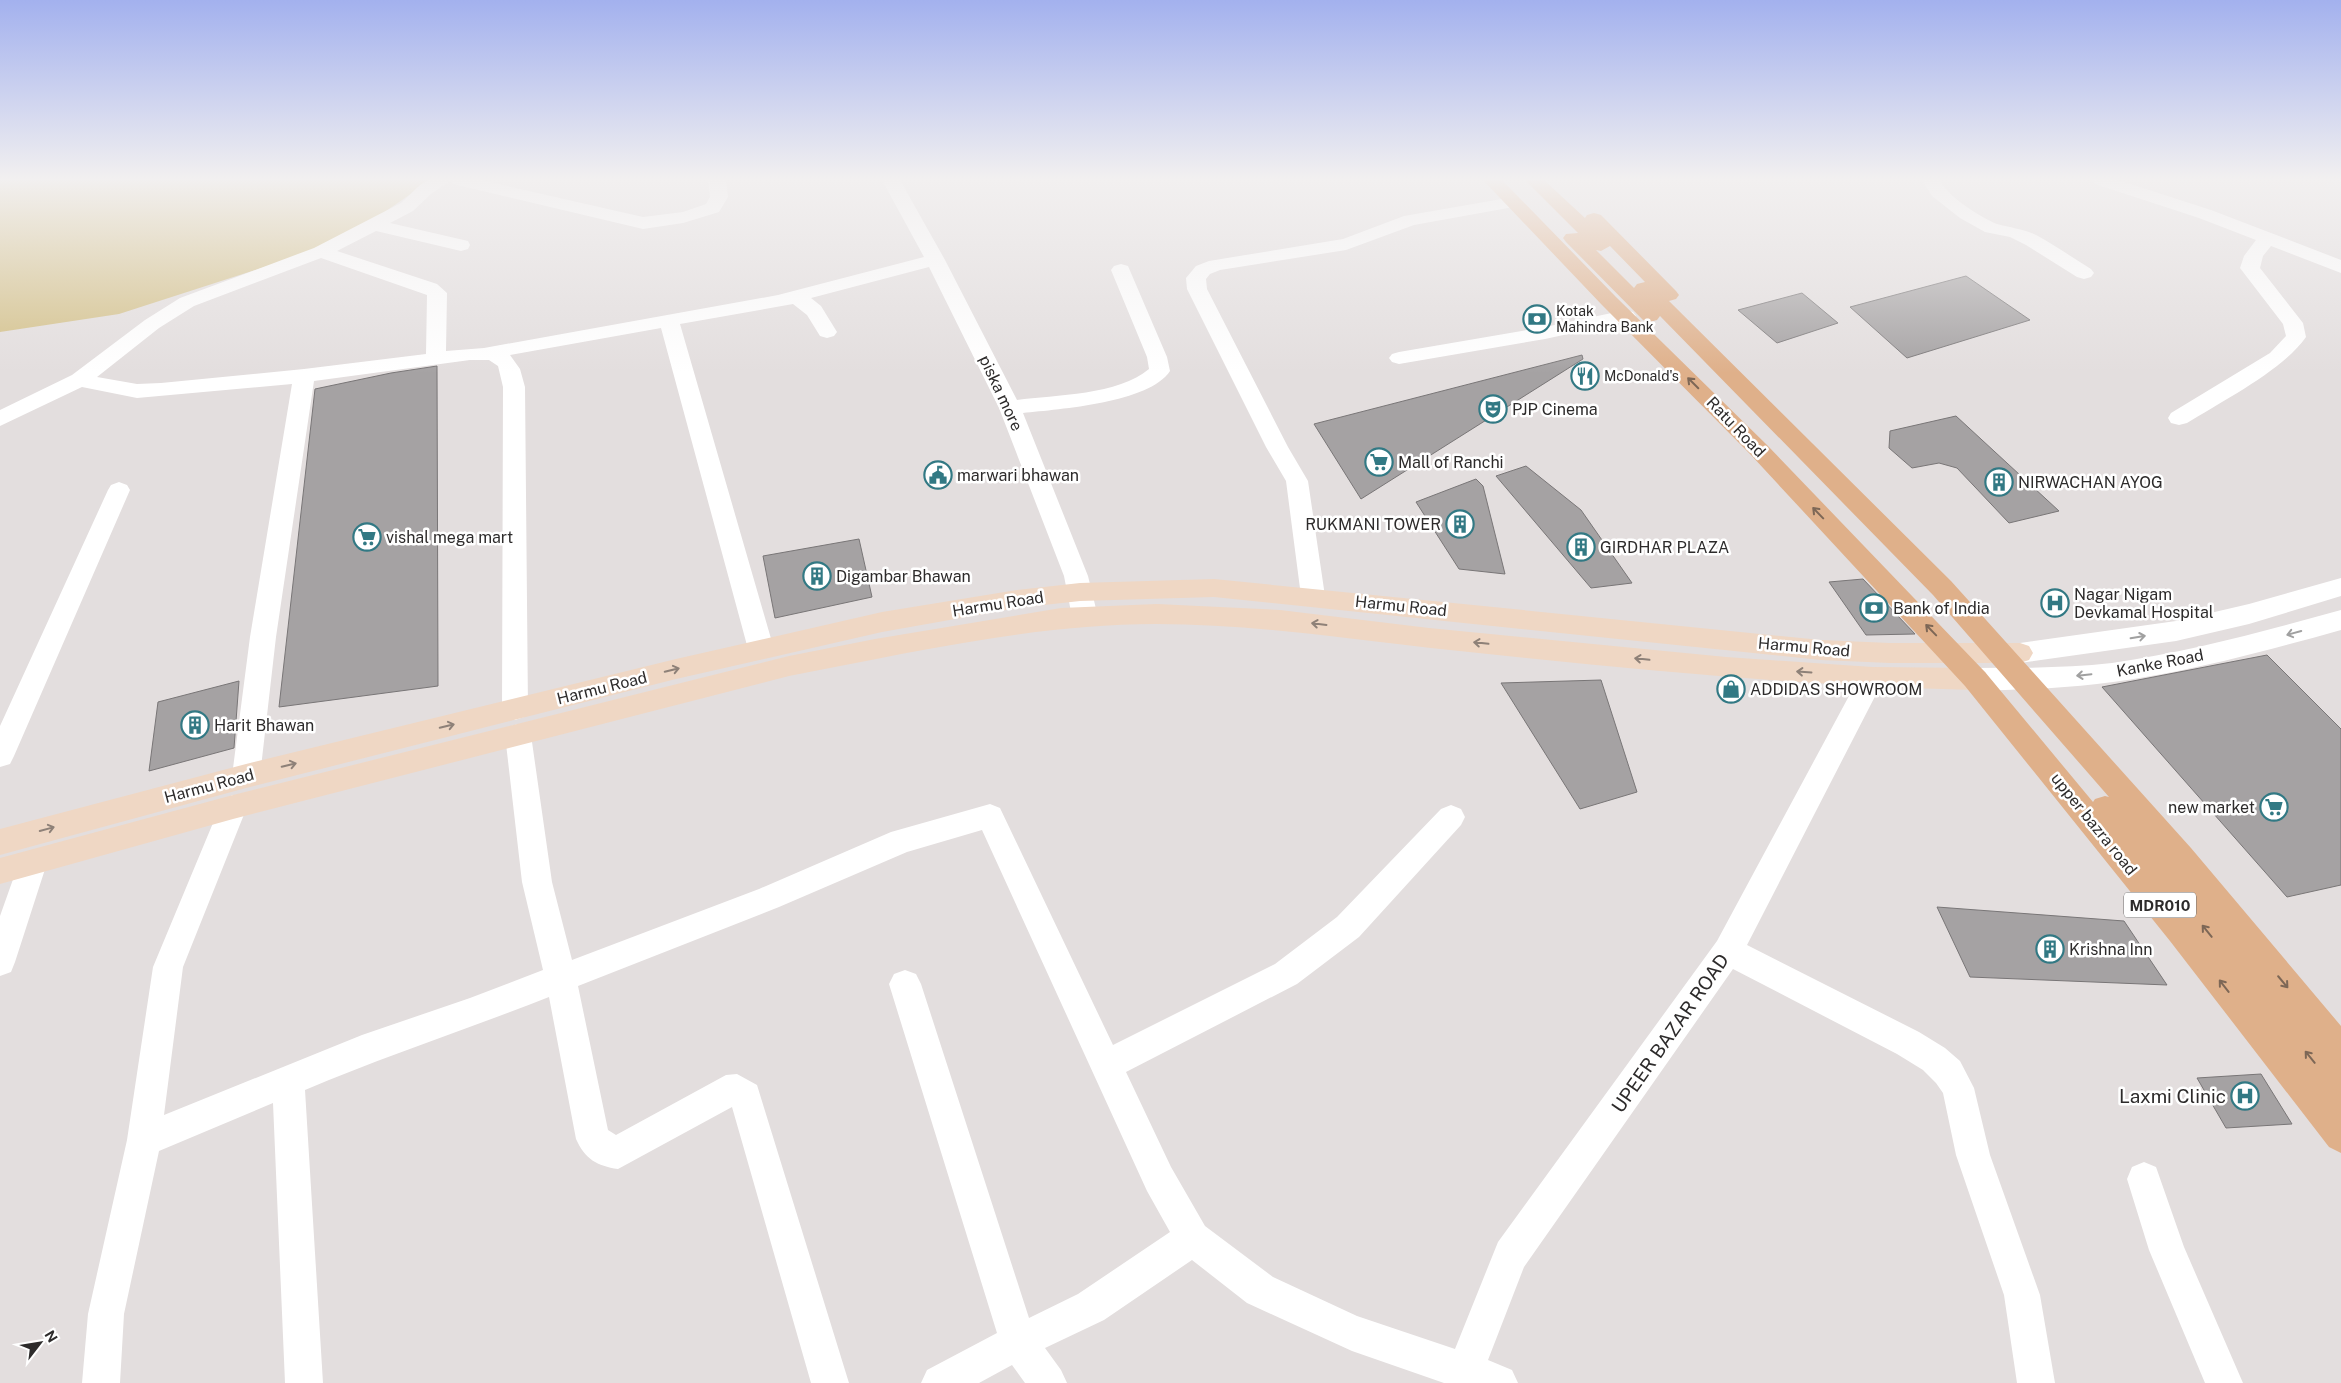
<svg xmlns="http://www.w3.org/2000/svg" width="2341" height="1383" viewBox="0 0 2341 1383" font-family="'Public Sans',sans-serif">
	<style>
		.green { fill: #d3c088 }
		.building { fill: #a5a2a3; stroke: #797677 }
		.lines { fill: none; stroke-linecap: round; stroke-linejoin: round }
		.minor { fill: #fff; fill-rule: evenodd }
		.tertiary { fill: #fff; fill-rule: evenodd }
		.secondary { fill: #efd7c4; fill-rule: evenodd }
		.primary { fill: #dfb08a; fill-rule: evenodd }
		.oneway { stroke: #7d6756 }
		.oneway2 { stroke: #8e8178 }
		.oneway3 { stroke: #a0a0a0 }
		.labels { text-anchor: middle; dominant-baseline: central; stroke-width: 5; stroke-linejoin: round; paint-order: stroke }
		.far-poi-label { font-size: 14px; fill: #2d2b2b; stroke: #fff; text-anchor: start }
		.shield { fill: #fff; stroke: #6c6b6b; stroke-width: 1 }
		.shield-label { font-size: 15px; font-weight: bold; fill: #2d2b2b }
		.street-label { font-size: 16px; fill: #2d2b2b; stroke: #fff }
		.poi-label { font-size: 16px; fill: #2d2b2b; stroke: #fff; text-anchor: start }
		.near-street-label { font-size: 19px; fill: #2d2b2b; stroke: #fff }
		.near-poi-label { font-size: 19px; fill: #2d2b2b; stroke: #fff; text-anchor: end }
	</style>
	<rect width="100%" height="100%" fill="#e3dede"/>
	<!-- green -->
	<path class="green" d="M0 180H431L373 220 308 253 119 314 0 332Z"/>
	<!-- building -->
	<path class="building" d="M1966 276 2030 320 1907 358 1850 307Z
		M1802 293 1838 323 1777 343 1738 310Z
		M1582 355 1583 359 1361 499 1314 424Z
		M437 366 438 686 279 707 315 389 391 373Z
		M1956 416 2059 511 2009 523 1957 468 1939 463 1912 468 1889 448 1890 431Z
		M1526 466 1581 510 1632 583 1591 588 1496 476Z
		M1476 479 1483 486 1505 574 1459 569 1416 502Z
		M859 539 872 597 775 618 763 556Z
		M1863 579 1915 634 1866 635 1829 582Z
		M2267 655 2341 729V885L2287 897 2102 687Z
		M1601 680 1637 792 1580 809 1501 683Z
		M239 681 234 748 149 771 158 702Z
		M1937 907 2124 921 2167 985 1970 977Z
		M2261 1074 2292 1124 2226 1128 2197 1078Z"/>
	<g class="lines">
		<!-- minor -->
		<path class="minor" d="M429 180H481L643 217 683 212 706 204 710 197 708 180H726L728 197 719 212 683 223 643 229 453 184 450 181 432 193 413 211 390 223 468 241 470 245 468 249 461 251 376 231 337 251 437 284 447 293 446 351 484 348 778 295 924 257 882 180H900L945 260 1017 400C1055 395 1119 395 1149 369L1147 357 1111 270 1114 266 1121 264 1128 266 1167 357 1170 371C1149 403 1060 409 1023 413L1088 576 1098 617 1094 624 1085 626 1076 624 1072 617 1064 576 999 408 929 267 811 298 821 306 837 332 834 336 827 338 820 336 807 315 793 304 680 324 774 649 770 656 761 659 752 656 748 649 661 328 510 355 520 369 525 387 528 710 524 717 515 720 506 717 502 710 503 387 498 366 489 360H470L314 381 276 637 260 776 256 784 246 787 236 784 232 776 250 637 292 384 137 398 82 387 0 426V410L72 375 145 320 180 298 314 248 401 203 420 185ZM321 258 427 295 426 354 304 369 161 383 137 384 97 377 159 328 194 306Z
			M1922 180H1940C1945 195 1982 218 1997 224 2011 228 2025 229 2038 236 2056 246 2073 258 2091 269L2094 273 2091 277 2084 279 2077 277 2026 245 2010 237 1985 232 1960 218 1932 196Z
			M2092 180H2118L2211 210 2341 260V273L2271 246 2263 256 2260 268 2303 323 2306 337C2283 370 2222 401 2187 423L2179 425 2171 423 2168 418 2171 413 2270 353 2286 336 2283 324 2240 268 2244 256 2256 240 2199 218 2095 184Z
			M1513 197 1519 198 1522 202 1519 206 1414 225 1346 250 1220 270 1210 274 1206 279 1207 289 1288 447 1308 481 1325 596 1322 602 1313 605 1304 602 1301 596 1286 481 1266 447 1187 289 1186 278 1196 266 1209 261 1343 239 1404 216Z
			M1626 310 1633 312 1636 316 1633 320 1545 339 1399 364 1392 362 1389 358 1392 354 1399 352 1545 327Z
			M119 482 127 485 130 490 14 756 10 764 0 767V726L108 490 111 485Z
			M1872 667 1881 670 1885 677 1747 945 1919 1032 1945 1048 1960 1061 1974 1088 1990 1155 2040 1295 2055 1383H2017L2004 1295 1956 1155 1943 1093 1936 1083 1923 1070 1897 1054 1733 969 1524 1267 1488 1360 1512 1370 1518 1383H1444L1352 1351 1247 1303 1192 1260 1104 1320 1045 1348 1061 1370 1067 1383H1025L1012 1365 979 1383H921L927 1370 997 1333 889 984 894 974 905 970 916 974 921 984 1029 1318 1078 1294 1170 1232 1147 1191 982 830 907 852 779 907 578 986 608 1130 616 1135 726 1075 737 1074 757 1085 849 1383H811L732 1107 618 1169C597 1166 585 1159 576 1139L549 997C468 1029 385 1056 305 1090L323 1383H285L273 1103 159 1151 124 1314 120 1383H82L88 1314 127 1140 153 967 223 799 233 795 243 799 247 807 183 967 164 1115 362 1035 470 998 543 970 522 882 505 735 508 727 518 724 528 727 531 735 552 882 572 960 759 889 891 832 990 804 1000 808 1113 1045 1275 964 1337 917 1441 809 1451 805 1461 809 1465 817 1461 825 1359 937 1297 984 1126 1072 1171 1167 1205 1226 1273 1277 1357 1316 1455 1349 1498 1242 1717 941 1863 670Z
			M32 850 42 854 47 863 15 962 11 972 0 976V916L22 854Z
			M2144 1162 2156 1167 2184 1247 2243 1383H2205L2149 1250 2127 1179 2132 1167Z"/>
		<!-- tertiary -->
		<path class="tertiary" d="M2341 578V596L2249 624 2176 641 2020 663 2011 660 2007 653 2011 646 2020 643 2176 621 2249 604Z
			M2341 610V630C2237 659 2134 687 2026 689 2006 690 1984 692 1965 686L1961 679 1965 672 1975 668C2021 668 2066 668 2112 663 2189 652 2265 631 2341 610Z"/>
		<!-- secondary -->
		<path class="secondary" d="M1214 579 1821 640 1890 643H2020L2029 646 2033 653 2029 660 2020 663H1890L1821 660 1214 597 1080 601 1017 608 882 632 676 679 246 788 0 855V829L246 764 676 659 882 612 1017 590 1080 583Z
			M1157 604 1280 610 1429 628 1726 657 1872 667 1975 668 1985 672 1989 679 1985 686 1975 690C1793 686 1612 667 1431 648 1340 638 1249 624 1156 624 1035 624 908 653 789 676L233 819 0 884V858L233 795 789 656 875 639 1061 608Z"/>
		<!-- primary -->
		<path class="primary" d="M1483 180H1502L1616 297 1767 445 1985 672 2093 802 2095 799 2105 796 2109 797 1933 595 1660 316 1657 320 1650 322 1643 320 1566 242 1563 238 1566 234 1578 233 1525 180H1544L1585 218 1587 215 1594 213 1601 215 1676 291 1679 295 1676 299 1669 301 1951 581 2191 848 2341 1026V1153L2329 1147 2170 941 1965 686 1751 455 1602 305ZM1610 246 1645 282 1637 284 1634 288 1596 250 1601 251Z"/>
	</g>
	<!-- one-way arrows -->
	<defs><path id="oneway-shaft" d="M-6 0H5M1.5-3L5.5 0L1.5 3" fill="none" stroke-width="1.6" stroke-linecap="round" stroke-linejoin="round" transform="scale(1.25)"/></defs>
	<g class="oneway">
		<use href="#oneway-shaft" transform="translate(1693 383) rotate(-135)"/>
		<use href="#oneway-shaft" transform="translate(1818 513) rotate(-134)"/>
		<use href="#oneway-shaft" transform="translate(1931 630) rotate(-134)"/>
		<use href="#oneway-shaft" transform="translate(2207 931) rotate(-129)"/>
		<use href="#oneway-shaft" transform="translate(2283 982) rotate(50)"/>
		<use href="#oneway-shaft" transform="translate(2224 986) rotate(-128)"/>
		<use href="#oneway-shaft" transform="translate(2310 1057) rotate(-129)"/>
	</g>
	<g class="oneway2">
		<use href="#oneway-shaft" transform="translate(1319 624) rotate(-173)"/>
		<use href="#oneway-shaft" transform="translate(1481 643) rotate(-174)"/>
		<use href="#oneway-shaft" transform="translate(1642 659) rotate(-174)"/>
		<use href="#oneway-shaft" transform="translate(672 670) rotate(-14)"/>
		<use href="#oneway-shaft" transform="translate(1804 672) rotate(-176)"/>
		<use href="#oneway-shaft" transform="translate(447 726) rotate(-14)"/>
		<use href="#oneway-shaft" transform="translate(289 765) rotate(-14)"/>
		<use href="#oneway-shaft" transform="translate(47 829) rotate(-15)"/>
	</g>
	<g class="oneway3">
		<use href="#oneway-shaft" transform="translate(2294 633) rotate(165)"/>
		<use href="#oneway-shaft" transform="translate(2138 637) rotate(-9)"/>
		<use href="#oneway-shaft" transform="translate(2084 675) rotate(174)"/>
	</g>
	<!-- sky -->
	<linearGradient id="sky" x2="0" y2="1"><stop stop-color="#a3b1ee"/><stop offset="0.48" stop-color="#f2f0f0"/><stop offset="1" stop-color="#f2f0f0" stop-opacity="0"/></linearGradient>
	<rect width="2341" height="373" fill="url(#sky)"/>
	<!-- icons -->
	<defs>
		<g id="bank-ring" transform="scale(1.4375)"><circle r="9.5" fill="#fff" stroke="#327984" stroke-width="1.5"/><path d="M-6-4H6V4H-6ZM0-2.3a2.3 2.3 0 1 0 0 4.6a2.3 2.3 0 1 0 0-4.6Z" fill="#327984"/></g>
		<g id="restaurant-ring" transform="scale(1.4375)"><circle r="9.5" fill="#fff" stroke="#327984" stroke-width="1.5"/><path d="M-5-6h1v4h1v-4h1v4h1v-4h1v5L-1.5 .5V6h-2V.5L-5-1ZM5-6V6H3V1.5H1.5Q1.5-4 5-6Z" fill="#327984"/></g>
		<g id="theatre-ring" transform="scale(1.4375)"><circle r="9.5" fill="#fff" stroke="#327984" stroke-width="1.5"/><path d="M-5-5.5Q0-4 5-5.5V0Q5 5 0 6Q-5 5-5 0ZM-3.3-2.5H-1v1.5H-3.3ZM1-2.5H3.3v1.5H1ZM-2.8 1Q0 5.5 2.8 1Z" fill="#327984"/></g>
		<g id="supermarket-ring" transform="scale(1.4375)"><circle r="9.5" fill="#fff" stroke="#327984" stroke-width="1.5"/><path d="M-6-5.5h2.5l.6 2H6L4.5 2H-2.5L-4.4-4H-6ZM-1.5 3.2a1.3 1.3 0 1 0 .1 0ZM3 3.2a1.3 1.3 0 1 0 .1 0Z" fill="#327984"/></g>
		<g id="civic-ring" transform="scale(1.4375)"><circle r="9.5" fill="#fff" stroke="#327984" stroke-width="1.5"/><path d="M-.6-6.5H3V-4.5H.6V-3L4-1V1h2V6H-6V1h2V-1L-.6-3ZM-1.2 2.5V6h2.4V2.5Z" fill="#327984"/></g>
		<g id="building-ring" transform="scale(1.4375)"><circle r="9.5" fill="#fff" stroke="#327984" stroke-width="1.5"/><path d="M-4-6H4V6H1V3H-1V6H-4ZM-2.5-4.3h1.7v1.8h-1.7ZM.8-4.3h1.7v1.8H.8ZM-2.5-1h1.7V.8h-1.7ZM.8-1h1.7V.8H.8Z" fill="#327984"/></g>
		<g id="hospital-ring" transform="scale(1.4375)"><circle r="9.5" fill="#fff" stroke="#327984" stroke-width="1.5"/><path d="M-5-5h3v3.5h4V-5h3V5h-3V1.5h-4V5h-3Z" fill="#327984"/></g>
		<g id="shop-ring" transform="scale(1.4375)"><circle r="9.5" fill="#fff" stroke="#327984" stroke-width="1.5"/><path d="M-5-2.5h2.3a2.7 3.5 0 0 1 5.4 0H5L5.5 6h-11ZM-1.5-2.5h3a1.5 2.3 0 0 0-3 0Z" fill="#327984"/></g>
	</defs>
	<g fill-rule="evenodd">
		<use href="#bank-ring" x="1537" y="319"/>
		<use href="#restaurant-ring" x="1585" y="376"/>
		<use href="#theatre-ring" x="1493" y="409"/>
		<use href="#supermarket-ring" x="1379" y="462"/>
		<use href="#civic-ring" x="938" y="475"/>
		<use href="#building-ring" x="1999" y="482"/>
		<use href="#building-ring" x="1460" y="524"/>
		<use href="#supermarket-ring" x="367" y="537"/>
		<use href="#building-ring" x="1581" y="547"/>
		<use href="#building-ring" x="817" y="576"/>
		<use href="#hospital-ring" x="2055" y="603"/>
		<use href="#bank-ring" x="1874" y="608"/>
		<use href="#shop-ring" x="1731" y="689"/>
		<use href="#building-ring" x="195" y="725"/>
		<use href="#supermarket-ring" x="2274" y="807"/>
		<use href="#building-ring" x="2050" y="949"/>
		<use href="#hospital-ring" x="2245" y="1096"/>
	</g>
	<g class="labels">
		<!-- far-poi labels -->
		<g class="far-poi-label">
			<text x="1556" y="311">Kotak<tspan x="1556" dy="16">Mahindra Bank</tspan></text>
			<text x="1604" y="376">McDonald's</text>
		</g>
		<!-- shield labels -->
		<rect class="shield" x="2124" y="892.5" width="72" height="25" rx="4"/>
		<g class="shield-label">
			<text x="2160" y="905">MDR010</text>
		</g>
		<!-- street labels -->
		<g class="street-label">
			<text transform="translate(1001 393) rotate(65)">piska more</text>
			<text transform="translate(1736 427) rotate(46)">Ratu Road</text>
			<text transform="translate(998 604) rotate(-9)">Harmu Road</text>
			<text transform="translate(1401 606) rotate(6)">Harmu Road</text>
			<text transform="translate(1804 647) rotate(5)">Harmu Road</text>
			<text transform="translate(2160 663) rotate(-11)">Kanke Road</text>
			<text transform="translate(602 688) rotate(-14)">Harmu Road</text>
			<text transform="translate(209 786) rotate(-15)">Harmu Road</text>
			<text transform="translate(2094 824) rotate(51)">upper bazra road</text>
		</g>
		<!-- poi labels -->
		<g class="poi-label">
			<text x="1512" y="409">PJP Cinema</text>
			<text x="1398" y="462">Mall of Ranchi</text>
			<text x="957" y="475">marwari bhawan</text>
			<text x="2018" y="482">NIRWACHAN AYOG</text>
			<text x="1441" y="524" text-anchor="end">RUKMANI TOWER</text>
			<text x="386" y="537">vishal mega mart</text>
			<text x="1600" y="547">GIRDHAR PLAZA</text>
			<text x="836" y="576">Digambar Bhawan</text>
			<text x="2074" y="594">Nagar Nigam<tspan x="2074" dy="18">Devkamal Hospital</tspan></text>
			<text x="1893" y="608">Bank of India</text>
			<text x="1750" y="689">ADDIDAS SHOWROOM</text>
			<text x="214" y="725">Harit Bhawan</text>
			<text x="2255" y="807" text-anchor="end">new market</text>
			<text x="2069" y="949">Krishna Inn</text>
		</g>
		<!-- near-street labels -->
		<g class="near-street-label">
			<text transform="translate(1670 1033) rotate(-55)">UPEER BAZAR ROAD</text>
		</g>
		<!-- near-poi labels -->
		<g class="near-poi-label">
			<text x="2226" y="1096">Laxmi Clinic</text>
		</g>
	</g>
	<!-- north arrow -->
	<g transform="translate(40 1343) rotate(59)" stroke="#ffffff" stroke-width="4" paint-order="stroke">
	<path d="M0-4L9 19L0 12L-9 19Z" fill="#2d2b2b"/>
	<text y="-8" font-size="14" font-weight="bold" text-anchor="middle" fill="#2d2b2b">N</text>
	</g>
</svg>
